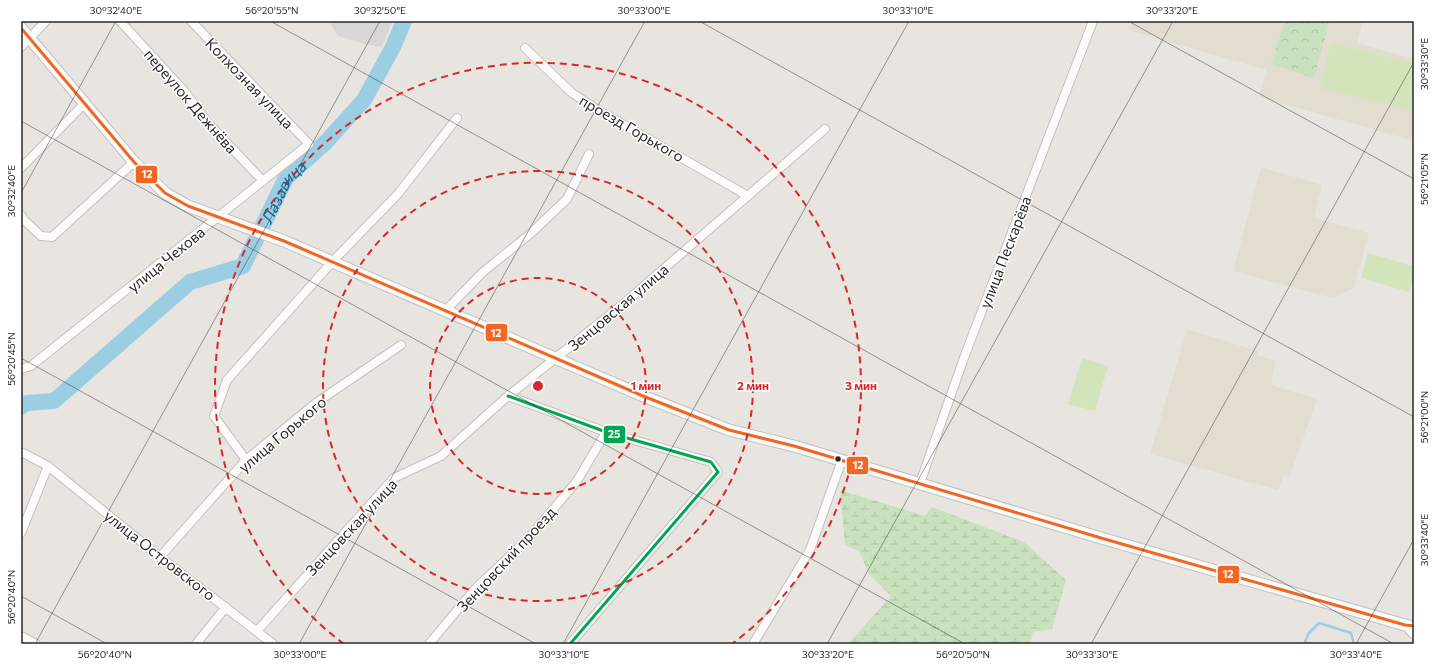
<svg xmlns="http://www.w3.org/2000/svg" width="1435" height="665" viewBox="0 0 1435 665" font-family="Commissioner,sans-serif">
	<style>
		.industrial { fill: #d9d6d8 }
		.education { fill: #e2ddd0 }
		.wetland { fill: url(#wetland-marsh) }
		.park { fill: url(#park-crowns) }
		.pitch { fill: #d3e4bb }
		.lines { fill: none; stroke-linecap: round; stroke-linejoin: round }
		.stream { stroke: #9bcee3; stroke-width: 2.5 }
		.river { stroke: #9bcee3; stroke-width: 16 }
		.minor-casing { stroke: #c2c1c1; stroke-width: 10 }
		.secondary-casing { stroke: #c2c1c1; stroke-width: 13 }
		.minor { stroke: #fcfbfa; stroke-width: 8 }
		.secondary { stroke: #fcfbfa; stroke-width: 11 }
		.bus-1-casing { stroke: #fff; stroke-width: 6 }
		.bus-2-casing { stroke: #fff; stroke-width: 6 }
		.bus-1 { stroke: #f26522; stroke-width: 3 }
		.bus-2 { stroke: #00a651; stroke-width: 3 }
		.ticks { fill: none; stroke: #2a2a2a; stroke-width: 1; stroke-opacity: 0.45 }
		.ring { fill: none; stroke: #d62828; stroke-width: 2; stroke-dasharray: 7 5 }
		.bus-dot { fill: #2a2a2a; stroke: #fff; stroke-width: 1.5 }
		.labels { text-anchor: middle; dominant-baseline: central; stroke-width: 3; stroke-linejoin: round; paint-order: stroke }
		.street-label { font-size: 15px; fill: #2a2a2a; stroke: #fff }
		.water-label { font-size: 16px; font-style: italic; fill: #19638f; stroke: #fff }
		.centre { fill: #d62828; stroke: #fff; stroke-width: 2 }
		.ring-label { font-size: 12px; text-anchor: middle; font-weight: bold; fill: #d62828; stroke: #fff; stroke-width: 3; stroke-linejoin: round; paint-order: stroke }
		.line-badge { stroke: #fff; stroke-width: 1.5 }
		.badge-label { font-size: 11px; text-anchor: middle; font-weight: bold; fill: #fff }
		.neatline { fill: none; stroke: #2a2a2a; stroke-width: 1.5 }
		.ticks-label { font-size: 10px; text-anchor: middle; fill: #2a2a2a }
	</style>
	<defs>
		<pattern id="wetland-marsh" width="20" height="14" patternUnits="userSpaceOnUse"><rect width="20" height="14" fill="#cae1bd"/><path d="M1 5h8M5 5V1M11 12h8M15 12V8" fill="none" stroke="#aec1a3"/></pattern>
		<pattern id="park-crowns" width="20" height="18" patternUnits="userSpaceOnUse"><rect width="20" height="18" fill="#cae1bd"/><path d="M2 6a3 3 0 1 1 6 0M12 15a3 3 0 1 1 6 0" fill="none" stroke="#aec1a3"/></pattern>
	</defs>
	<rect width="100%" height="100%" fill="#e8e5e1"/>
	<!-- industrial -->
	<path class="industrial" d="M328 21H392L382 47 365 44 338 36Z"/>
	<!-- education -->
	<path class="education" d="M1133 21H1363L1357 43 1414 59V141L1259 97 1266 70 1129 30Z
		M1261 167 1322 185 1314 218 1369 233 1354 288 1332 298 1233 271Z
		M1187 329 1258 351V355L1276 361 1271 385 1317 399 1290 476 1284 475 1278 490 1150 454Z"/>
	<!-- wetland -->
	<path class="wetland" d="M840 490 925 516 932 507 1024 542 1066 580 1052 629 1033 632 1030 644H848L891 596 869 574 859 551 845 545Z"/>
	<!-- park -->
	<path class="park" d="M1285 21H1321L1329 23 1314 78 1271 64Z"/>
	<!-- pitch -->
	<path class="pitch" d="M1331 43 1414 63V111L1320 88Z
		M1368 253 1414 266V276L1409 292 1361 278Z
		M1082 358 1108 366 1095 411 1068 404Z"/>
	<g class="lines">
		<!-- stream -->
		<path class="stream" d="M1304 644 1309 633 1319 623 1351 633 1354 644"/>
		<!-- river -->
		<path class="river" id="s1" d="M21 407 26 403 54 401 190 282 243 266 286 178 326 142 364 100 393 47 404 21"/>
		<!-- minor casing -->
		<g class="minor-casing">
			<path id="minor" d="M120 21 185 92 208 123 263 181
				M21 47 46 21
				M525 48 572 93 598 110 748 196
				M21 168 84 104
				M21 215 24 220 41 236 52 237 134 162
				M446 310 483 272 530 234 567 199 589 154
				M21 369 31 366 309 144 191 21
				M508 396 606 432 711 462 718 472 570 644
				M21 454 23 453 48 466 160 557 273 644
				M246 460 214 416 227 380 332 262 398 194 457 118
				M920 483 965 355 1093 21
				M21 533 48 466
				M160 557 246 460 316 403 401 345
				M257 631 394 478 441 456 508 396 622 305 825 129
				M21 636 36 644
				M196 644 226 607
				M429 644 475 589 528 539 577 481 606 432
				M753 644 810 550 842 460"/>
		</g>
		<!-- secondary casing -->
		<g class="secondary-casing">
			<path id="secondary" d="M21 28 134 162 165 193 188 206 284 241 643 396 729 430 794 446 1101 538 1405 625
				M1407 625 1414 633"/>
		</g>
		<!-- minor -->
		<use href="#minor" class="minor"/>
		<!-- secondary -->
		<use href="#secondary" class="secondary"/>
		<!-- bus-1 casing -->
		<g class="bus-1-casing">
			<path id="bus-1" d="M21 28 134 162 165 193 188 206 284 241 643 396 729 430 794 446 1101 538 1405 625 1414 626"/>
		</g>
		<!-- bus-2 casing -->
		<g class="bus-2-casing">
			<path id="bus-2" d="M508 396 606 432 711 462 718 472 570 644"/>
		</g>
		<!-- bus-1 -->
		<use href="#bus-1" class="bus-1"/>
		<!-- bus-2 -->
		<use href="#bus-2" class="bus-2"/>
	</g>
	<!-- ticks -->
	<path class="ticks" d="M270 21 1394 644M699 21 1414 417M1128 21 1414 179M21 121 965 644M21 193 116 21M21 358 536 644M21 596 107 644M35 644 380 21M299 644 645 21M563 644 909 21M827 644 1173 21M1091 644 1414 62M1356 644 1414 539"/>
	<!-- distance rings -->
	<g class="ring">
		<circle cx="538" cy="386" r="108"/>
		<circle cx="538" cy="386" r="215"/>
		<path d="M344 644A323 323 0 1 1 732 644"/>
	</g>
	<!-- markers -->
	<circle class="bus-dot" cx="838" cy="459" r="3.5"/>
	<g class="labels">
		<!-- street labels -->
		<g class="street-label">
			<text transform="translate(250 83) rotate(46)">Колхозная улица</text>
			<text transform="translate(191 101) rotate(49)">переулок Дежнёва</text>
			<text transform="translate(632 128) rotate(30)">проезд Горького</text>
			<text transform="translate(1005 252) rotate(-69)">улица Пескарёва</text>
			<text transform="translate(166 259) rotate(-39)">улица Чехова</text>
			<text transform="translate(618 307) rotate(-40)">Зенцовская улица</text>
			<text transform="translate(282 434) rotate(-40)">улица Горького</text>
			<text transform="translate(351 527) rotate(-47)">Зенцовская улица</text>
			<text transform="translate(160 555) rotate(38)">улица Островского</text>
			<text transform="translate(506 559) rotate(-47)">Зенцовский проезд</text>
		</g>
		<!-- water labels -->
		<g class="water-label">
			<text stroke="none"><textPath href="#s1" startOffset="356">Лазавица</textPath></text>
		</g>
	</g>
	<circle cx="538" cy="386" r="6" class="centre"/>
	<g class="ring-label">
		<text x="646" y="390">1 мин</text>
		<text x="753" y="390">2 мин</text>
		<text x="861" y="390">3 мин</text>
	</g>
	<g class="line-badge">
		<rect x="135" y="165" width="23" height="19" rx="4" fill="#f26522"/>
		<rect x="485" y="323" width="23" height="19" rx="4" fill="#f26522"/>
		<rect x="603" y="425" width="23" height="19" rx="4" fill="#00a651"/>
		<rect x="846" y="456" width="23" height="19" rx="4" fill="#f26522"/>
		<rect x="1217" y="565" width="23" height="19" rx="4" fill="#f26522"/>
	</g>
	<g class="badge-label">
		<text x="147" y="178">12</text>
		<text x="496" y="337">12</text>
		<text x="614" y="438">25</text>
		<text x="858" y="469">12</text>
		<text x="1228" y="578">12</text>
	</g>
	<!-- border -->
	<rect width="1435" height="665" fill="none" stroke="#ffffff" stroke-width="44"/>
	<rect x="22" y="22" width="1391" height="621" class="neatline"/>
	<g class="ticks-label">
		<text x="116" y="14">30°32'40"E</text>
		<text x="272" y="14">56°20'55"N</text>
		<text x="380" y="14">30°32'50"E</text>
		<text x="644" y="14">30°33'00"E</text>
		<text x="908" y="14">30°33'10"E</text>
		<text x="1172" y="14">30°33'20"E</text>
		<text transform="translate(1424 64) rotate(-90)" y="4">30°33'30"E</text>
		<text transform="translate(1424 179) rotate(-90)" y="4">56°21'05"N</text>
		<text transform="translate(11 191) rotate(-90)" y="4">30°32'40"E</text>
		<text transform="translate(11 359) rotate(-90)" y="4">56°20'45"N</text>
		<text transform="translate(1424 417) rotate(-90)" y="4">56°21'00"N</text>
		<text transform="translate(1424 540) rotate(-90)" y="4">30°33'40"E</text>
		<text transform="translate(11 597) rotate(-90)" y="4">56°20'40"N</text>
		<text x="105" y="658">56°20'40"N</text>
		<text x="300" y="658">30°33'00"E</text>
		<text x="564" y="658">30°33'10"E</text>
		<text x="828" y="658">30°33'20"E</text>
		<text x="963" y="658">56°20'50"N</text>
		<text x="1092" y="658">30°33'30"E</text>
		<text x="1356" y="658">30°33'40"E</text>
	</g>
</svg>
